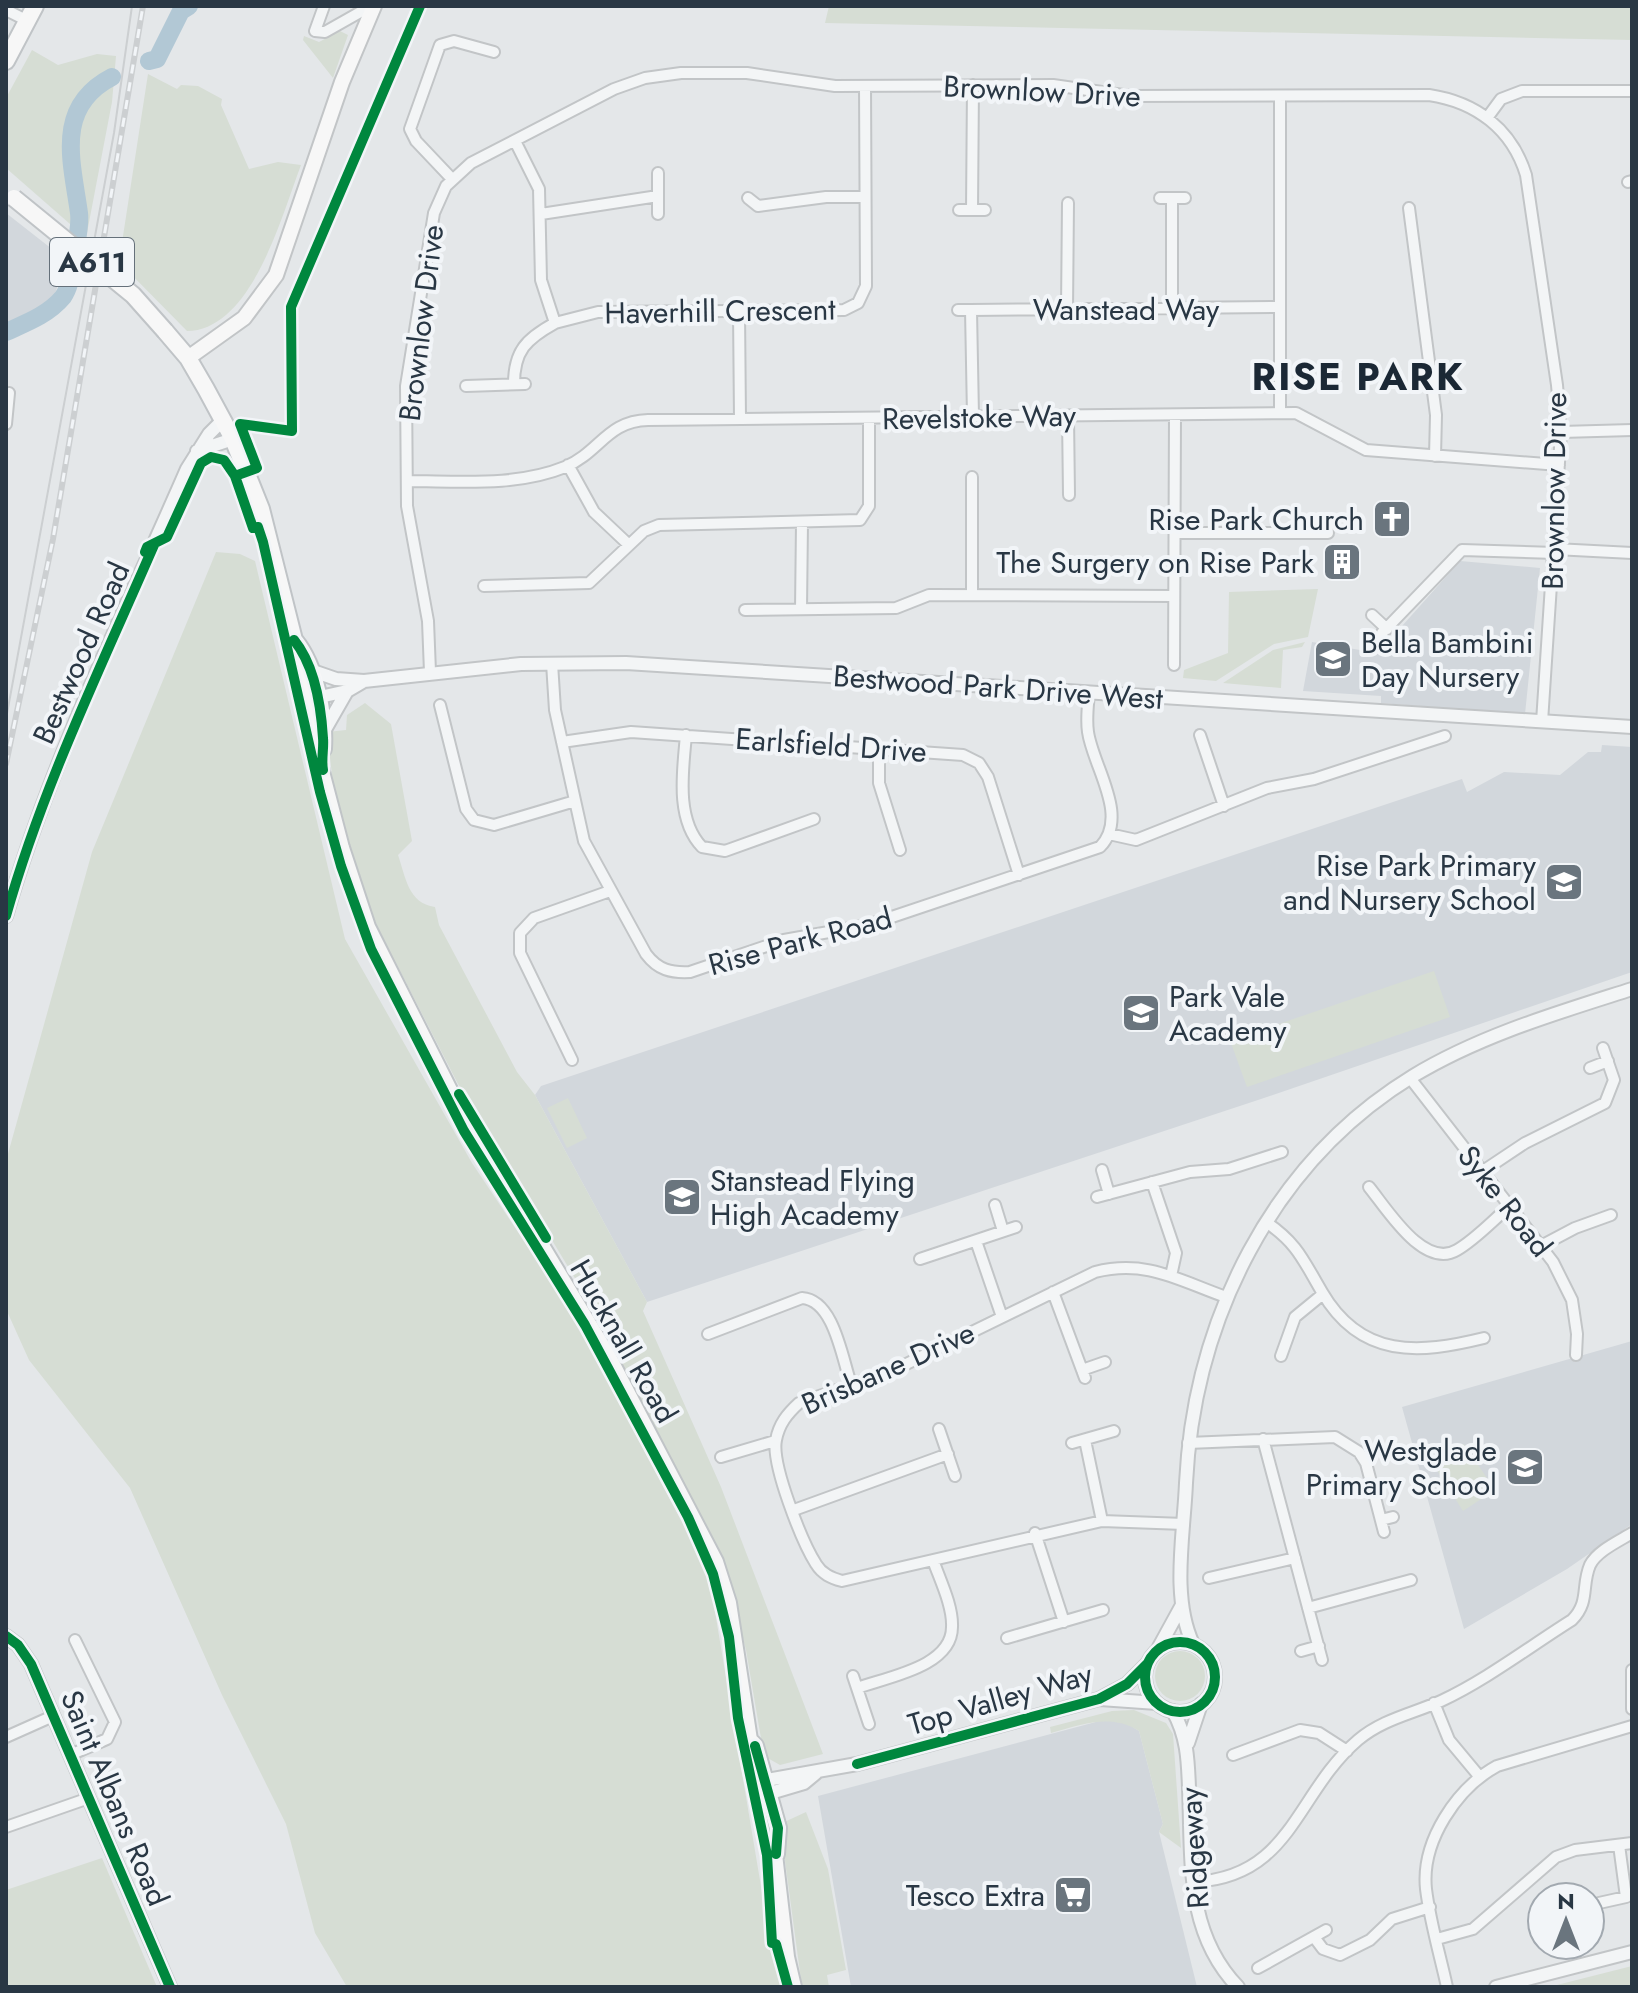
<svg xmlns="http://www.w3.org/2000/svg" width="1638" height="1993" viewBox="0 0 1638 1993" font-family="Jost,sans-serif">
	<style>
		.built { fill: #d2d7dc }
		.green { fill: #d6ddd4 }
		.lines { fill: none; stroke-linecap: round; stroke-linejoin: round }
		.river { stroke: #b2c8d5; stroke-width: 18 }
		.minor-casing { stroke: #c2c5c7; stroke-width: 14 }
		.tertiary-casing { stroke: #c2c5c7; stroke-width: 16 }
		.secondary-casing { stroke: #c2c5c7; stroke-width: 18 }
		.primary-casing { stroke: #c0c4c7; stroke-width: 20 }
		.minor { stroke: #f3f5f6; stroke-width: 10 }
		.tertiary { stroke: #f3f5f6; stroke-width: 12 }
		.secondary { stroke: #f7f7f7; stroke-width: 14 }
		.primary { stroke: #f7f7f7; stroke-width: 16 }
		.tram { stroke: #cccfd1; stroke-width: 2 }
		.rail-casing { stroke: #cccfd1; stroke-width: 6 }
		.rail { stroke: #f2f5f8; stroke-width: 3; stroke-dasharray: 9; stroke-linecap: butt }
		.primary-bridge-casing { stroke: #c0c4c7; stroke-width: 20; stroke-linecap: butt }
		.primary-bridge { stroke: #f7f7f7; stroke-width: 16 }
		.cycleway-casing { stroke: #f2f5f8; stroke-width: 15 }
		.cycleway { stroke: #00873e; stroke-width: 10 }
		.labels { text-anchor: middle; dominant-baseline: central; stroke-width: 8; stroke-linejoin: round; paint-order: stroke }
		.shield { fill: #f2f5f8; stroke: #65707a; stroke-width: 2 }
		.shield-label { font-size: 28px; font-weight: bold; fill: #293744 }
		.street-label { font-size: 30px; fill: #293744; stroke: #f2f5f8 }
		.poi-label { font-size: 30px; fill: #293744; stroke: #f2f5f8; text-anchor: end }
		.district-label { font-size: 38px; font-weight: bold; letter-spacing: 2px; fill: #1b2835; stroke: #f2f5f8 }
	</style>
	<rect width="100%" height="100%" fill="#e4e7e9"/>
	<!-- built -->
	<path class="built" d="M6 213 66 260 54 297 42 307 6 324Z
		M1460 561 1540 568 1525 714 1381 703V696L1303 691 1312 642 1378 653Z
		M1602 745 1632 747V972L1261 1099 647 1302 535 1095 541 1086 1462 779 1467 792 1504 772 1560 775 1588 752H1601Z
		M1632 1341V1524L1567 1569 1464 1629 1402 1407Z
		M1107 1719 1125 1722 1139 1731 1163 1824 1159 1832 1197 1987H851L818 1796Z"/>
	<!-- green -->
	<path class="green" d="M829 6H1632V40L825 23Z
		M340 31 348 35 333 78 303 40 304 36 319 42Z
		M32 50 58 65 97 54 116 56 112 102 86 238 6 168V98Z
		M148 74 177 89 181 85 198 86 222 99 221 105 249 169 278 162 301 165C282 215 252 330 187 331L119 262Z
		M216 552 240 554 255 561 345 939 472 1163 552 1283 600 1367 693 1543 711 1588 774 1964 783 1987H347L315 1933 286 1824 222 1695 130 1488 29 1360 6 1309V1161L92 852Z
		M1318 589 1308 637 1274 644 1216 681 1183 678 1184 670 1228 653 1229 592Z
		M1305 642 1302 647 1283 650 1281 688 1223 683 1273 650Z
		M365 703 391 724 412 841 398 855C406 878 408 903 435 907L439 925 517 1072 535 1095 647 1302 643 1311 721 1487 823 1754 780 1765 764 1756 746 1650 722 1555 585 1295 458 1084 377 926 349 851 334 792 327 732 346 730 347 715Z
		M1434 971 1450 1017 1247 1087 1228 1035 1262 1023 1264 1029Z
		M568 1098 587 1138 567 1148 547 1108Z
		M1464 1444 1495 1490 1463 1511 1433 1464Z
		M1155 1676a25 25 0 1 1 50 0a25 25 0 1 1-50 0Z
		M1134 1710 1166 1723 1173 1734 1181 1848 1159 1832 1163 1824 1139 1731C1110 1713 1082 1725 1051 1733L1050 1727 1112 1711Z
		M806 1812 828 1869 846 1970 827 1975 829 1987H802L780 1824Z
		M102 1858 157 1987H6V1890Z
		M1632 1966V1987H1549Z"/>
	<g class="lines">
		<!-- river -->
		<path class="river" d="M149 61 157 59 181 11 189 6
			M6 332C26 323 48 315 63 297 70 287 71 274 73 262 75 247 81 228 79 213 72 162 54 107 112 77"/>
		<!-- minor casing -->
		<g class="minor-casing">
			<path id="minor" d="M324 6 315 31 325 32 371 6
				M6 10 28 21
				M1487 118 1501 99 1522 91H1632
				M515 141 539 189 541 280 555 323 598 312 844 310 858 303 866 286 865 86
				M658 173V214
				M452 179 416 141 410 129 440 45 454 41 494 52
				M1628 182 1632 181
				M748 198 758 206 826 197H865
				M1160 198H1185
				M1172 198V310
				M1409 208 1436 415 1435 456
				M959 210H985
				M972 210 973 85
				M541 214 658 196
				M958 310H971
				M1067 310 1068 203
				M739 311 740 419
				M514 384C514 351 526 339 555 323
				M466 386 525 384
				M1280 413V96
				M973 416 971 310 1280 307
				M1068 416 1069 495
				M6 424 9 393
				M1561 432 1632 430
				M568 465 594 512 629 545
				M972 477V595
				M407 481C458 481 516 487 565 467 600 452 607 421 648 420L1296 413 1366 450 1559 465
				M1175 533H1328
				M1555 549 1632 553
				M484 586 589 583 644 531 659 525 860 520 869 506V418
				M801 609 802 523
				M745 610 896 608 929 595 1174 596
				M1372 615 1387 629
				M1379 641 1382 633 1462 550 1555 553
				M552 663 555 710 584 841 646 954C658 970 671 973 690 972L784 940 868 925 1100 847C1130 816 1093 767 1088 732 1086 719 1088 705 1089 693
				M1174 665 1175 415
				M430 672 428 621 407 506 406 386 434 213 446 186 471 163 614 89 645 78 681 73H747L835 86 1053 85 1130 96 1429 95C1476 102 1512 129 1526 175L1557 385 1561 432 1542 722
				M440 705 466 809 474 820 494 825 575 801
				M686 735C683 770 675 819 702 847L725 851 814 819
				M1200 735 1224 806
				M562 742 631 732 963 755 979 763 988 777 1019 875
				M879 748V783L900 850
				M1109 834 1136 840 1267 788 1314 779 1445 736
				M572 1060 520 953V933L534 918 610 891
				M1590 1068 1608 1061
				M1410 1078 1553 1262 1572 1300 1577 1334 1576 1355
				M1102 1170 1109 1194
				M1483 1171 1525 1143 1605 1103 1614 1080 1603 1048
				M1152 1182 1176 1253 1171 1276
				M1369 1187C1387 1209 1424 1270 1457 1250 1476 1239 1493 1220 1510 1206
				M1097 1197 1190 1172 1229 1169 1282 1152
				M995 1205 1003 1231
				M1266 1222C1298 1244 1303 1260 1322 1292 1361 1359 1419 1354 1484 1338
				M976 1241 1002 1317
				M1541 1246 1575 1228 1611 1215
				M920 1259 1016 1227
				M1053 1292 1085 1378
				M708 1334 802 1298C834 1300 842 1358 851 1384
				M1281 1356 1295 1317 1323 1294
				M1082 1370 1105 1362
				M939 1429 955 1476
				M1263 1439 1322 1660
				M1085 1440 1102 1521
				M1072 1443 1114 1431
				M1188 1443 1335 1437 1359 1452 1366 1463 1384 1532
				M721 1457 775 1441
				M794 1510 948 1454
				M1381 1520 1393 1517
				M1184 1524 1102 1521 842 1581C831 1578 822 1574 816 1564 802 1542 771 1464 776 1440 779 1424 787 1414 799 1403L894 1370 1095 1272C1146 1259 1178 1280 1226 1297
				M1035 1533 1064 1622
				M1209 1578 1295 1558
				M1308 1608 1411 1580
				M1007 1638 1103 1610
				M1301 1651 1319 1646
				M1632 1670V1709
				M853 1676 869 1724
				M857 1688C887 1677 952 1667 952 1627 953 1606 940 1580 933 1560
				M1434 1703 1449 1740 1479 1776
				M6 1737 53 1716
				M70 1755 107 1739 115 1722 75 1640
				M1233 1755 1300 1730 1319 1733 1347 1751
				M6 1827 89 1798
				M1194 1882C1292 1877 1295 1794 1358 1740 1383 1719 1412 1714 1441 1701 1486 1680 1529 1647 1572 1620 1590 1602 1581 1586 1590 1565 1597 1551 1619 1541 1632 1533
				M1599 1903 1626 1897 1619 1845
				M1314 1937 1323 1949 1340 1955 1370 1940 1392 1919 1430 1907
				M1437 1939 1473 1929 1556 1857 1575 1850 1632 1843
				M1258 1968 1326 1930
				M1447 1987C1440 1955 1430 1922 1426 1889 1421 1841 1457 1788 1497 1766L1632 1726"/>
		</g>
		<!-- tertiary casing -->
		<g class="tertiary-casing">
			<path id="tertiary" d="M197 451 233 439
				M310 670 336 679 364 681 521 664 626 663 1632 727
				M311 699 347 691 364 681
				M323 733 347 691
				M6 916C50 762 123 616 187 469L209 434 223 420
				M6 1636 18 1645 31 1664 170 1987
				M1145 1677a35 35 0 1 1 70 0a35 35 0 1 1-70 0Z
				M1193 1644C1171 1597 1184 1534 1186 1483 1194 1321 1271 1163 1413 1076 1481 1035 1557 1013 1632 989
				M1159 1647 1182 1605
				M1100 1699 1157 1703
				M1173 1711C1187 1736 1188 1759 1189 1788 1192 1860 1185 1932 1238 1987
				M1188 1743 1201 1704
				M756 1782 857 1764 1099 1699 1127 1684 1148 1663
				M760 1796 804 1783 816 1773
				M1496 1987 1632 1952"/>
		</g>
		<!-- secondary casing -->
		<g class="secondary-casing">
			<path id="secondary" d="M188 358 244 318 276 275 342 82 374 6"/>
		</g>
		<!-- primary casing -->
		<g class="primary-casing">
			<path id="primary" d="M6 61 35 6
				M165 331 188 358 206 389 233 439 261 509 294 640 308 722 341 848 367 927 458 1108 608 1357 715 1562 728 1603 749 1740 755 1746 778 1828 776 1854
				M295 641C316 667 325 716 323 749
				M773 1846 786 1957 793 1987"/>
		</g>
		<!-- minor -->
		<use href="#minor" class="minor"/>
		<!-- tertiary -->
		<use href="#tertiary" class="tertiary"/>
		<!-- secondary -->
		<use href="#secondary" class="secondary"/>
		<!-- primary -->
		<use href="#primary" class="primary"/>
		<!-- tram -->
		<path class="tram" d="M6 719 114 133 132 6"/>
		<!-- rail casing -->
		<g class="rail-casing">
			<path id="rail" d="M6 764 53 539 143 6"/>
		</g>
		<!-- rail -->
		<use href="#rail" class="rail"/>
		<!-- primary-bridge casing -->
		<g class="primary-bridge-casing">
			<path id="primary-bridge" d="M14 198 133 295 165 331"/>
		</g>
		<!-- primary-bridge -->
		<use href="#primary-bridge" class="primary-bridge"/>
		<!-- cycleway casing -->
		<g class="cycleway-casing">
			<path id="cycleway" d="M240 424 292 431 291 307 420 6
				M235 476 253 528 258 527 263 542 320 792 341 866 371 949 464 1131 585 1325 688 1517 713 1574 729 1637 738 1718 767 1855 772 1943 776 1944 788 1987
				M145 552 147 547 167 537 201 463 211 457 224 460 235 476 257 468 240 424
				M294 640C315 666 321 705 323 738 324 749 321 759 323 770
				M6 916C42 788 101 667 154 545
				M459 1094 546 1238
				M6 1636 18 1645 31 1664 170 1987
				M1145 1677a35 35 0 1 1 70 0a35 35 0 1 1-70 0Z
				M755 1746 778 1828 776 1854
				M857 1764 1099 1699 1127 1684 1148 1663"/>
		</g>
		<!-- cycleway -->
		<use href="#cycleway" class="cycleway"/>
	</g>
	<!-- icons -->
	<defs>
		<g id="church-square" transform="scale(2)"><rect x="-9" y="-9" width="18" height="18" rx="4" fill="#6a757e" stroke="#f2f5f8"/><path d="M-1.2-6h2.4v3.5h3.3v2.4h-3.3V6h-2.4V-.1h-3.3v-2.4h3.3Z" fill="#fff"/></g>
		<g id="building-square" transform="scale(2)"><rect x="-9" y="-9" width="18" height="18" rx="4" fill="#6a757e" stroke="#f2f5f8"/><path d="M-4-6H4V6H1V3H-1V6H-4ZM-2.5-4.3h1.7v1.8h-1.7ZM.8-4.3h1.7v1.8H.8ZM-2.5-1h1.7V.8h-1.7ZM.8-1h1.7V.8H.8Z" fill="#fff"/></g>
		<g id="school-square" transform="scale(2)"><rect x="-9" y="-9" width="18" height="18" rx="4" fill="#6a757e" stroke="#f2f5f8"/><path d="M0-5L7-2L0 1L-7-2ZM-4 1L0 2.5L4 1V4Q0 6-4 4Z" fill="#fff"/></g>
		<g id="supermarket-square" transform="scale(2)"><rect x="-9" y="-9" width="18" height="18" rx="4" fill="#6a757e" stroke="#f2f5f8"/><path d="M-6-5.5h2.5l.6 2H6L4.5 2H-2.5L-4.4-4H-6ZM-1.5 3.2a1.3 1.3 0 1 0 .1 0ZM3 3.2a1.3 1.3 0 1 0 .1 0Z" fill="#fff"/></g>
	</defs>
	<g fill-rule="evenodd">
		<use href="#church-square" x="1392" y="519"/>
		<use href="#building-square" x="1342" y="562"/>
		<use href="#school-square" x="1333" y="659"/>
		<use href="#school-square" x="1564" y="882"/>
		<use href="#school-square" x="1141" y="1013"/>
		<use href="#school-square" x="682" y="1197"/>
		<use href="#school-square" x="1525" y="1467"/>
		<use href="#supermarket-square" x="1073" y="1895"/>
	</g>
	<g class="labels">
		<!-- shield labels -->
		<rect class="shield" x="50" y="238" width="84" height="48" rx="6"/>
		<g class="shield-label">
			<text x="92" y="262">A611</text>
		</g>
		<!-- street labels -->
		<g class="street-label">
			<text transform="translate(1042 91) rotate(3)">Brownlow Drive</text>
			<text x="1126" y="309">Wanstead Way</text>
			<text transform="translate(720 311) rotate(-1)">Haverhill Crescent</text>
			<text transform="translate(421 323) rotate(-83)">Brownlow Drive</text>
			<text transform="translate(979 417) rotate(-1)">Revelstoke Way</text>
			<text transform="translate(1554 491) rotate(-89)">Brownlow Drive</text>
			<text transform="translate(81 653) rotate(-66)">Bestwood Road</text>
			<text transform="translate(998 687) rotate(4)">Bestwood Park Drive West</text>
			<text transform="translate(831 745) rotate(4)">Earlsfield Drive</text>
			<text transform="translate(800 941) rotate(-15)">Rise Park Road</text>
			<text transform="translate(1505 1201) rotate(52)">Syke Road</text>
			<text transform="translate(624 1341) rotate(60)">Hucknall Road</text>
			<text transform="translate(888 1368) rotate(-24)">Brisbane Drive</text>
			<text transform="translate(1000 1699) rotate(-16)">Top Valley Way</text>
			<text transform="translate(115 1798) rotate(67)">Saint Albans Road</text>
			<text transform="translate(1194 1848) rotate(-94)">Ridgeway</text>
		</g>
		<!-- poi labels -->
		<g class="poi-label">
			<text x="1364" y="519">Rise Park Church</text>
			<text x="1314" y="562">The Surgery on Rise Park</text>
			<text x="1361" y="642" text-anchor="start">Bella Bambini<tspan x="1361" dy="34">Day Nursery</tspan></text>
			<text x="1536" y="865">Rise Park Primary<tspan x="1536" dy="34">and Nursery School</tspan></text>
			<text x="1169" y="996" text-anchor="start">Park Vale<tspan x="1169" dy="34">Academy</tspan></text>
			<text x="710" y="1180" text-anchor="start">Stanstead Flying<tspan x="710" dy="34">High Academy</tspan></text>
			<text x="1497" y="1450">Westglade<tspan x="1497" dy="34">Primary School</tspan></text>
			<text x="1045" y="1895">Tesco Extra</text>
		</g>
		<!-- district labels -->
		<g class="district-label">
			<text x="1358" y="376">RISE PARK</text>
		</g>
	</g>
	<!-- border -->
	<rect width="1638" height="1993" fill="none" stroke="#293744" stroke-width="16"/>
	<!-- north arrow -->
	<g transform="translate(1566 1921)"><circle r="38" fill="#f2f5f8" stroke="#a2a9b0" stroke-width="2"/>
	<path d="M0-6L14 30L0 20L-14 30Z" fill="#6a757e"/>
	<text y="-12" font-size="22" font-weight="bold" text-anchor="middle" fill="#293744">N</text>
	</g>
</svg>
